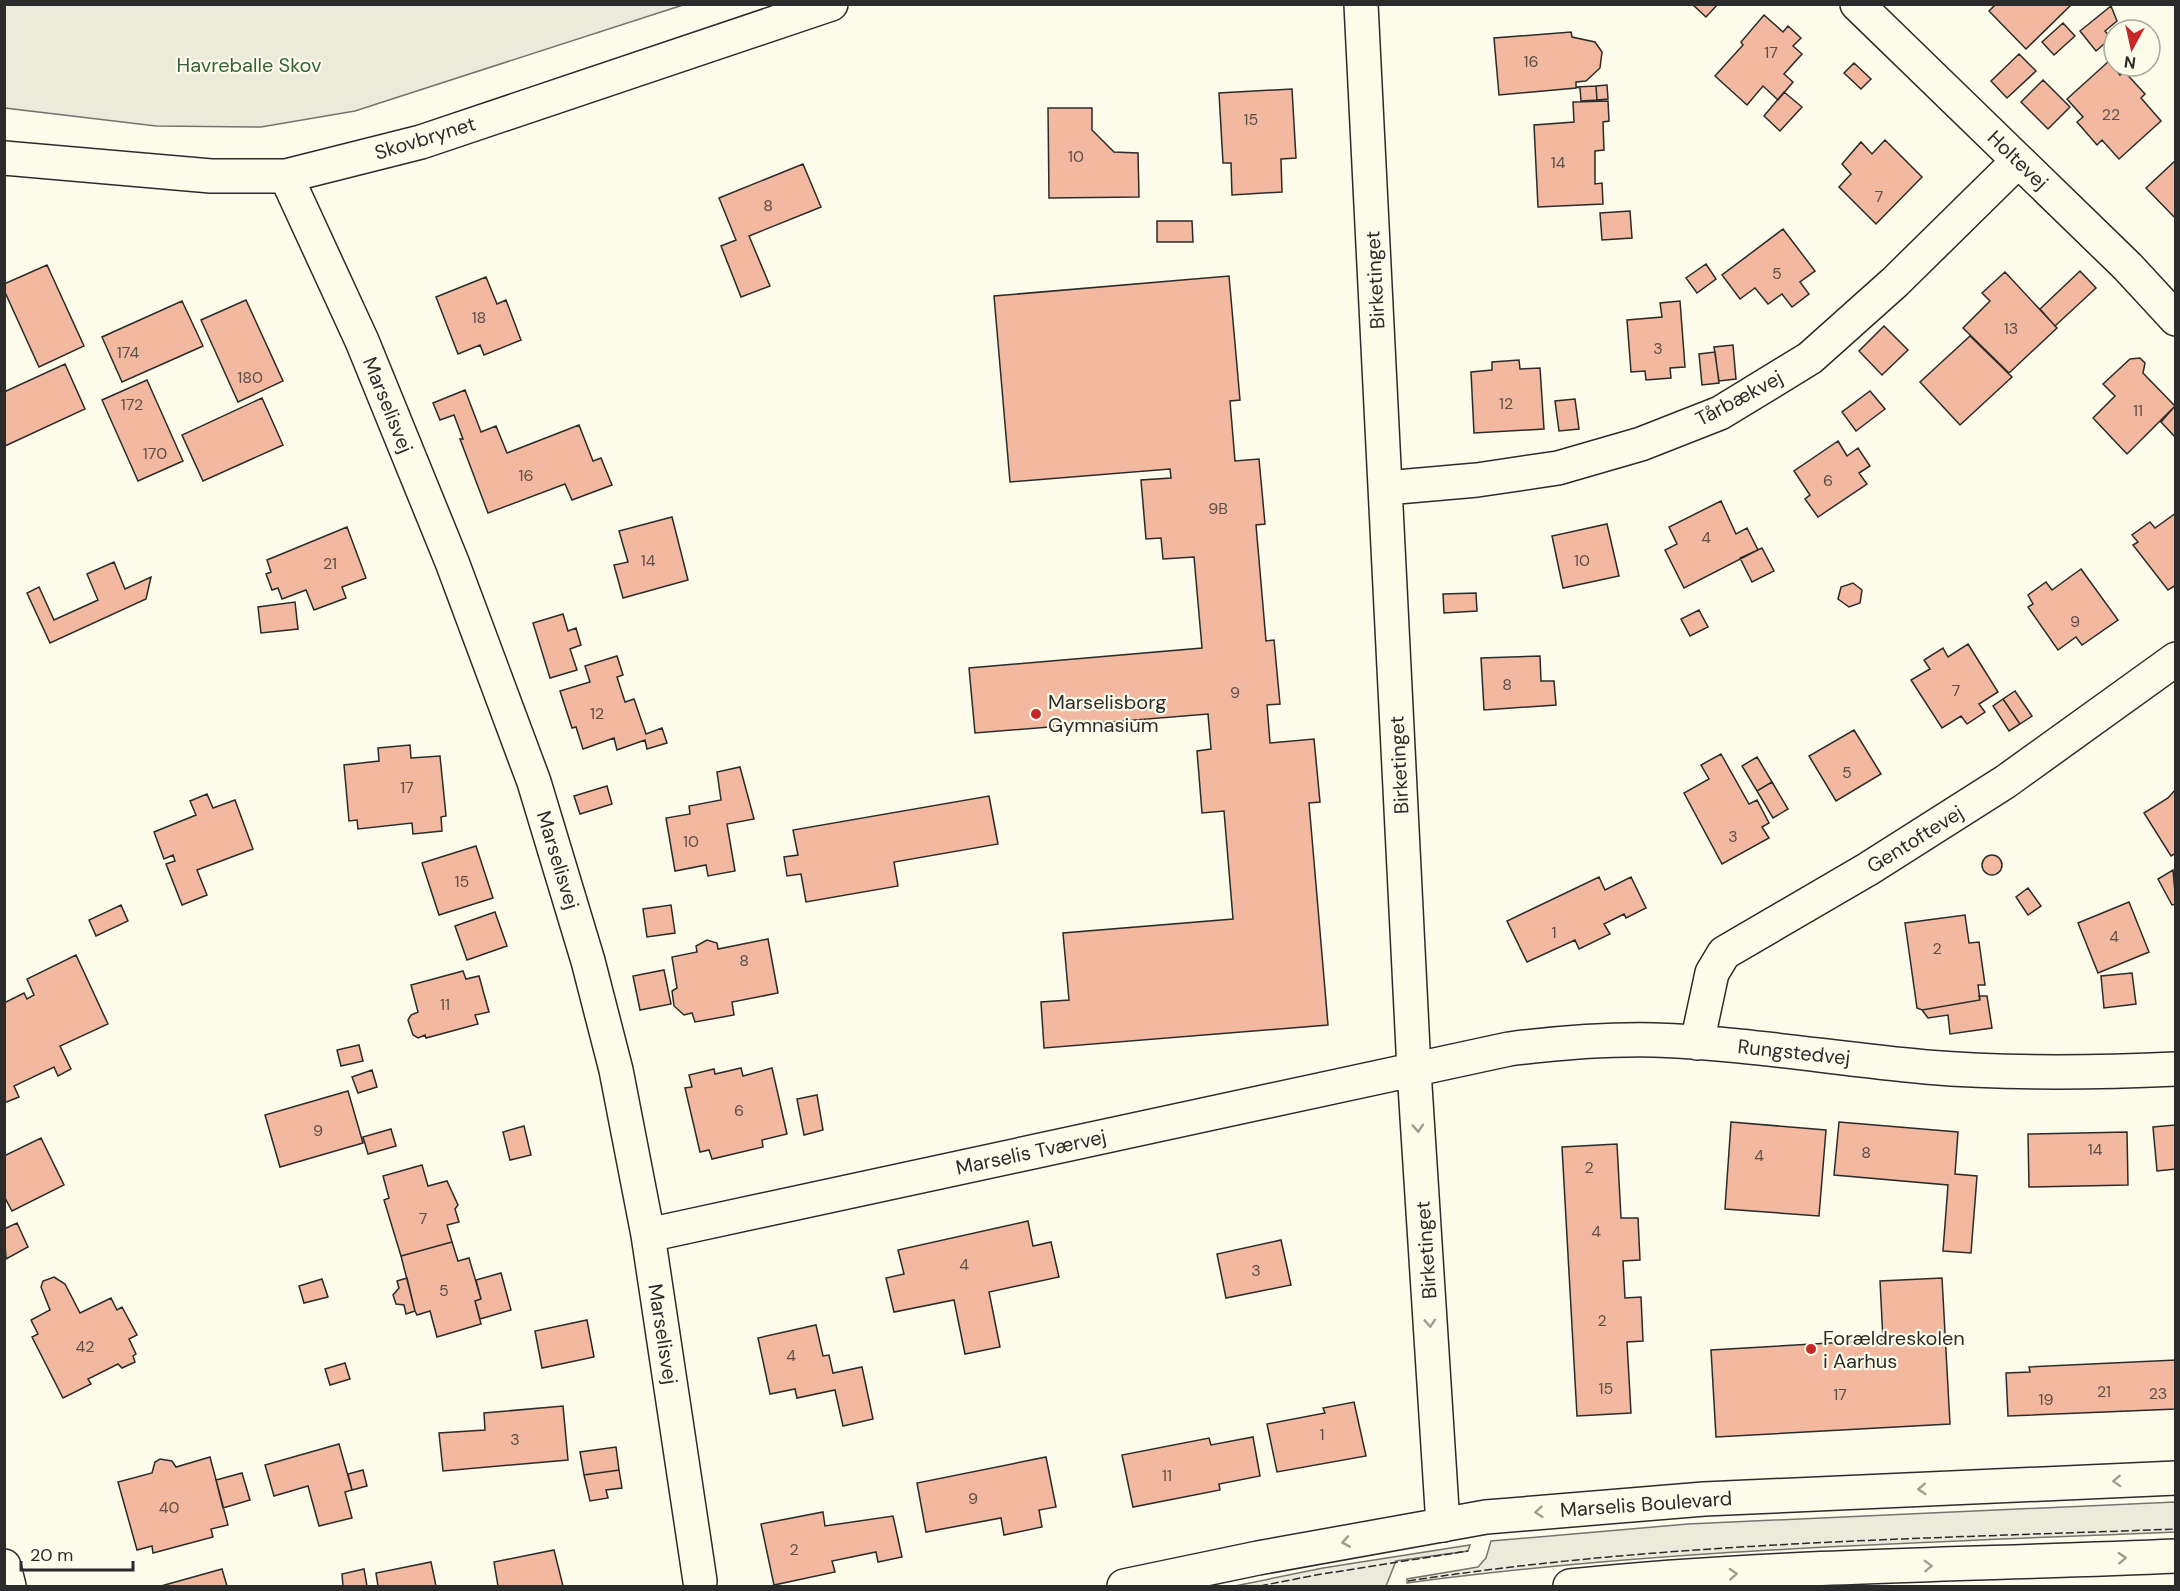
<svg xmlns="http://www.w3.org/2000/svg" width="2180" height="1591" viewBox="0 0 2180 1591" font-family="'DM Sans',sans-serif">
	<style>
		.green { fill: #ecebdb; stroke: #74746e; stroke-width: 1.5 }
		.building { fill: #f2b8a0; stroke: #2b2b2b; stroke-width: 1.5 }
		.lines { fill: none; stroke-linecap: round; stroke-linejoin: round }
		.minor-casing { stroke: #2b2b2b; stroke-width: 36 }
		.tertiary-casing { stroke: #2b2b2b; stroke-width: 36 }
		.secondary-casing { stroke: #2b2b2b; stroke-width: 36 }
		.minor { stroke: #fdfbea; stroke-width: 33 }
		.tertiary { stroke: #fdfbea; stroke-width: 33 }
		.secondary { stroke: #fdfbea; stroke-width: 33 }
		.fence { stroke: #2b2b2b; stroke-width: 1.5; stroke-dasharray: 8 3; stroke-linecap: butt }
		.oneway { stroke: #9e9d94 }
		.poi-dot { fill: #c62828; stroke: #fdfbea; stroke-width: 2 }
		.labels { text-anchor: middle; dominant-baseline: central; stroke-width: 4.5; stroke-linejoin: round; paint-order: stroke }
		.number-label { font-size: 16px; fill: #5d4e48 }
		.park-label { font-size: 20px; fill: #34623c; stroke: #fdfbea }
		.street-label { font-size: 20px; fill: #2b2b2b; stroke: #fdfbea }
		.poi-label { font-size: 20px; fill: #2b2b2b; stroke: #fdfbea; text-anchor: start }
	</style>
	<rect width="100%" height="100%" fill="#fdfbea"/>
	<!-- green -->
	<path class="green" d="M4 5 5 4 683 5 355 111 261 127 156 126 5 108Z
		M2175 1502V1532C1919 1543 1662 1549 1407 1583V1579L1478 1567 1486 1558 1491 1541 1688 1524Z
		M1470 1545 1468 1551 1396 1561 1386 1586H1235L1323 1568Z"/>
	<!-- building -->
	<path class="building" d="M1692 4H1718L1706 17Z
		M1996 4H2072L2026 49 1989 11Z
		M2111 6 2117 21 2105 31 2111 38 2096 51 2080 31Z
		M1764 15 1783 32 1788 26 1801 38 1793 46 1802 54 1784 74 1793 82 1778 100 1763 86 1747 105 1715 76 1743 45 1741 42Z
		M2063 23 2075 36 2054 55 2042 42Z
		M1571 32 1572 37 1595 42 1602 52 1600 68 1586 81 1576 82V88L1499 95 1494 38Z
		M2019 54 2036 71 2007 98 1991 81Z
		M2109 61 2120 75 2124 71 2145 94 2141 98 2161 121 2119 159 2102 140 2097 145 2077 122 2083 117 2067 99Z
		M1854 63 1871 79 1861 89 1844 73Z
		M2043 80 2070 107 2048 129 2021 102Z
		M1607 85 1608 99 1597 100 1596 86Z
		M1596 86 1597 100 1581 101 1580 88 1576 87Z
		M1292 89 1296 158 1281 159 1282 192 1232 195 1231 163H1223L1219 93Z
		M1784 92 1802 107 1780 131 1764 116Z
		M1608 101 1609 121 1603 122 1604 150 1595 151V184L1602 183 1603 204 1538 207 1534 125 1574 122 1573 102Z
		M1048 108H1092V130L1114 152 1138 153 1139 197 1049 198Z
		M1885 140 1922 177 1876 224 1839 187 1851 174 1842 164 1861 142 1872 154Z
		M2176 160V219L2146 188Z
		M803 164 821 207 749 236 770 286 741 297 721 246 736 240 719 198Z
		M1630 211 1632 238 1602 240 1600 213Z
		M1157 221H1192L1193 242H1157Z
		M1783 229 1815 271 1800 282 1809 294 1792 307 1782 294 1768 304 1755 288 1740 299 1722 275Z
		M1706 264 1716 279 1697 293 1686 278Z
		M47 265 84 346 39 367 4 290V284Z
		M2080 271 2096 288 2055 326 2040 309Z
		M2005 272 2057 328 2009 373 1963 328 1990 301 1982 293Z
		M1229 276 1240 400 1230 401 1235 461 1259 459 1265 524 1256 525 1266 641 1274 640 1280 704 1267 705 1270 743 1314 739 1320 802 1309 803 1328 1025 1044 1048 1041 1002 1069 1000 1063 933 1233 919 1224 811 1202 813 1197 751 1211 749 1208 714 975 733 969 668 1202 648 1194 557 1163 559 1161 538 1146 539 1141 480 1171 478 1170 469 1010 482 994 296Z
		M486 277 497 304 506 300 521 340 484 355 480 345 458 354 436 297Z
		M246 300 283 381 238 402 201 320Z
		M182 301 203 346 122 382 102 337Z
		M1680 301 1685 367 1670 368 1671 378 1646 380 1645 371 1631 372 1627 320 1662 317 1660 303Z
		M1884 326 1908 350 1882 375 1859 351Z
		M1970 336 2012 377 1960 425 1920 382Z
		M1733 345 1736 379 1719 381 1714 347Z
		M1715 352 1719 383 1702 385 1699 354Z
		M2140 358 2145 363 2143 373 2175 406 2127 454 2093 418 2115 396 2103 384 2130 359Z
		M1519 360 1520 369 1540 368 1544 429 1474 433 1471 372 1492 370V362Z
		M65 364 85 409 5 446 4 392Z
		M147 380 183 461 138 481 102 400Z
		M465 390 481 432 496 426 507 453 579 425 593 461 601 458 612 485 572 500 565 484 488 513 460 439H463L454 415 440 420 433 403Z
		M1870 391 1885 409 1856 431 1842 412Z
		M262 398 283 445 203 481 182 435Z
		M1575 399 1579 429 1559 431 1555 401Z
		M2175 406 2176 407V438L2161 422Z
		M1838 441 1847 456 1858 448 1870 466 1859 473 1867 484 1818 517 1805 499 1810 495 1794 471Z
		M1721 501 1736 534 1747 528 1758 550 1684 588 1665 550 1677 544 1669 527Z
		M2176 513V585L2168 590 2133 545 2138 542 2132 535 2150 522 2155 528Z
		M672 517 688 580 623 598 614 565 628 562 619 531Z
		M1607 524 1619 576 1563 588 1552 536Z
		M347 527 366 578 342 587 346 598 314 610 306 590 282 599 278 588 272 590 266 574 271 572 267 560Z
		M1762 548 1774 571 1752 582 1740 558Z
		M114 562 125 589 151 577 146 599 50 643 27 593 39 587 54 620 98 600 87 574Z
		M2081 569 2118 620 2082 645 2076 637 2058 650 2028 607 2033 604 2028 595 2046 582 2052 590Z
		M1853 583 1862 590 1860 603 1849 607 1838 599 1841 587Z
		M1476 593 1477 611 1444 613 1443 594Z
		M295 602 298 629 261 633 258 607Z
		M1699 610 1708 627 1690 636 1681 619Z
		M563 614 568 631 576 628 581 645 570 649 577 670 550 678 533 623Z
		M1968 644 1998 692 1979 704 1985 712 1967 724 1961 716 1942 728 1911 680 1930 669 1924 660 1943 648 1948 657Z
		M617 656 623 675 617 677 625 702 634 699 646 734 662 728 667 743 647 749 645 740 617 750 614 738 583 749 576 727 572 728 560 691 590 682 585 666Z
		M1540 656 1541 681H1554L1556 705 1484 710 1481 658Z
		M2015 691 2032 716 2020 724 2003 699Z
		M2003 699 2020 724 2009 731 1993 706Z
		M1854 730 1881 774 1836 801 1809 756Z
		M410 745 411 758 440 756 446 816 441 817 442 831 413 834 412 823 358 829 357 820 349 821 344 765 379 761 378 748Z
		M1721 754 1749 804 1757 800 1769 823 1762 827 1769 838 1722 864 1684 793 1709 779 1701 765Z
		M1757 757 1772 782 1757 791 1742 766Z
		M740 767 754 819 727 824 735 871 708 876 706 865 675 871 666 818 690 814 689 806 721 800 717 772Z
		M1772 782 1788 809 1773 818 1757 791Z
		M607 786 612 804 580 814 574 796Z
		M2176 789V853L2171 856 2144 813 2168 798Z
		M207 794 213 808 235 800 253 849 197 870 207 895 182 905 166 864 175 861 173 855 164 859 154 832 196 815 190 801Z
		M989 796 998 844 894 862 898 886 806 902 801 874 787 876 784 857 798 855 793 830Z
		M476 846 493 898 439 915 422 863Z
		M1982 865a10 10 0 1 1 20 0a10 10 0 1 1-20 0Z
		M2173 870 2176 904 2172 905 2158 879Z
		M1599 877 1605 890 1631 877 1646 908 1626 918 1624 914 1604 924 1610 934 1579 949 1575 940 1527 962 1507 921Z
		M2028 888 2041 906 2028 915 2016 897Z
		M2129 902 2149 952 2098 973 2078 923Z
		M121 905 128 921 96 936 89 920Z
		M671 905 675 933 647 937 643 909Z
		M495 912 507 946 467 960 455 926Z
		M1965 915 1969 943 1979 942 1985 985H1978L1980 1000 1922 1010 1917 1008 1905 923Z
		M768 939 778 993 732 1002 734 1015 695 1022 692 1013 684 1015 674 1006 672 991 677 988 672 957 697 952 696 946 707 940 717 943 718 949Z
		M76 955 108 1024 60 1046 71 1069 58 1076 54 1067 14 1086 19 1097 4 1103V1003L24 993 27 999 34 995 27 979Z
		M664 970 671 1004 640 1010 633 976Z
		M463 971 466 979 479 976 489 1012 475 1015 478 1024 426 1038 425 1035 418 1038 413 1035 408 1020 411 1015 418 1012 411 985Z
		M2132 973 2136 1004 2104 1008 2101 976Z
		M1979 996H1987L1992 1028 1950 1034 1948 1015 1928 1018 1922 1010 1980 1000Z
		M359 1045 363 1061 341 1066 337 1050Z
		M741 1068 743 1076 772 1068 787 1134 762 1140 763 1147 712 1159 709 1150 700 1152 685 1088 692 1087 689 1075 714 1069 715 1074Z
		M372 1070 377 1087 358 1093 352 1077Z
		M348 1091 363 1143 280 1167 265 1115Z
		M817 1095 823 1130 804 1135 797 1099Z
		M1731 1122 1826 1130 1819 1216 1725 1209Z
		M1839 1122 1958 1132 1955 1174 1977 1176 1971 1253 1943 1251 1948 1185 1834 1175Z
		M2175 1125 2176 1169 2157 1171 2153 1127Z
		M524 1126 531 1155 510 1160 503 1132Z
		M391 1129 396 1146 368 1154 363 1137Z
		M2127 1132 2128 1185 2029 1187 2028 1134Z
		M41 1138 64 1185 12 1211 4 1196V1156Z
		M1617 1144 1621 1218H1638L1640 1260 1623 1261 1625 1298 1641 1297 1643 1341 1627 1342 1631 1413 1577 1416 1562 1147Z
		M422 1165 428 1186 447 1181 458 1205 455 1209 459 1222 447 1225 452 1242 401 1256 384 1200 389 1198 383 1176Z
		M1028 1221 1033 1246 1051 1242 1059 1277 989 1292 1000 1347 965 1354 954 1300 894 1312 886 1278 904 1274 898 1250Z
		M17 1223 28 1247 6 1259 4 1229Z
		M1281 1240 1291 1285 1226 1298 1217 1254Z
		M452 1242 458 1261 469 1258 481 1299 475 1301 481 1324 437 1337 430 1311 417 1315 415 1311 401 1256Z
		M501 1273 511 1310 480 1319 475 1301 481 1299 476 1280Z
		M54 1277 65 1284 80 1313 111 1298 117 1310 122 1307 137 1335 129 1339 136 1354 133 1356 135 1362 122 1368 118 1364 88 1379 91 1384 63 1398 32 1337 38 1334 31 1320 50 1310 41 1287 43 1281Z
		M407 1278 415 1311 406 1314 404 1305 396 1304 393 1295 399 1288 397 1281Z
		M1942 1278 1950 1424 1716 1437 1711 1350 1883 1340 1880 1281Z
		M322 1279 328 1297 304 1303 299 1286Z
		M587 1320 594 1357 542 1368 535 1331Z
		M816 1325 823 1356 829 1355 833 1373 862 1367 873 1419 843 1426 835 1390 797 1398 795 1389 770 1394 758 1338Z
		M2176 1360V1409L2008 1416 2006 1373 2030 1372 2029 1367Z
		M345 1363 350 1379 330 1385 325 1369Z
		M1354 1402 1366 1456 1277 1472 1267 1424 1325 1413 1323 1408Z
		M563 1406 568 1460 443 1471 439 1433 485 1430 484 1413Z
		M1253 1437 1260 1476 1219 1484 1220 1490 1133 1507 1122 1455 1209 1438 1211 1445Z
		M339 1444 352 1490 345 1492 352 1518 319 1526 308 1486 274 1496 265 1465Z
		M616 1447 619 1470 584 1475 580 1452Z
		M210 1457 228 1525 211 1529 213 1537 153 1553 152 1546 137 1550 118 1482 152 1473 155 1462 160 1459 172 1461 176 1467Z
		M1046 1457 1056 1507 1039 1510 1042 1527 1004 1535 1001 1518 926 1532 917 1483Z
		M363 1470 367 1486 352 1490 348 1474Z
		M619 1470 622 1488 606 1490 608 1498 590 1501 584 1475Z
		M242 1473 250 1500 223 1508 216 1480Z
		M823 1512 825 1526 893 1516 902 1557 878 1562 876 1552 832 1561 835 1572 774 1585 761 1524Z
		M554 1550 563 1586H498L494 1562Z
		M431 1562 436 1586H378L376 1573Z
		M222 1569 227 1586H161Z
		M364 1569 367 1586H343L342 1574Z"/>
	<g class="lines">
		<!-- minor casing -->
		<g class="minor-casing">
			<path id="minor" d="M1361 4 1414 1070 1443 1525
				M1857 4 2128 267 2176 319
				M4 158 211 176H286L421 142 831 4
				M286 176 362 341 452 562 534 782 588 961 616 1070 648 1235 700 1581
				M1386 488 1477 480 1558 468 1641 444 1720 413 1810 358 1895 282 2018 161
				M1697 1043 1712 973 1724 953 1868 869 2005 782 2176 659
				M648 1235 1509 1049C1557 1043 1605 1039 1654 1040 1745 1043 1835 1059 1926 1067 2009 1074 2092 1073 2176 1069"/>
		</g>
		<!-- tertiary casing -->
		<g class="tertiary-casing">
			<path id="tertiary" d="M4 1566 9 1586"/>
		</g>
		<!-- secondary casing -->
		<g class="secondary-casing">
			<path id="secondary" d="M1124 1586 1258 1558 1486 1517 1704 1499 2176 1478
				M1570 1586C1770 1565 1974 1565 2176 1556"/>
		</g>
		<!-- minor -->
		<use href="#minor" class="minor"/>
		<!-- tertiary -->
		<use href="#tertiary" class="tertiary"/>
		<!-- secondary -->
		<use href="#secondary" class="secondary"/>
		<!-- fence -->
		<path class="fence" d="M1408 1581C1662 1542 1919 1539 2176 1529
			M1260 1586 1316 1575 1468 1551"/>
	</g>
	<!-- one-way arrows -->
	<defs><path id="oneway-chevron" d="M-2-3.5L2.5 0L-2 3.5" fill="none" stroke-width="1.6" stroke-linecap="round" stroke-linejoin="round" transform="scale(1.5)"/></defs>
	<g class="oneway">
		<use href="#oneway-chevron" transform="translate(1418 1128) rotate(86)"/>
		<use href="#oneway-chevron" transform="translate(1430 1323) rotate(86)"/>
		<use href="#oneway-chevron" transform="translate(2117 1481) rotate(178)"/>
		<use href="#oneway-chevron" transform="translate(1922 1489) rotate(177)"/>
		<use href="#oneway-chevron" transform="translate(1539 1512) rotate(175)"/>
		<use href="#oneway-chevron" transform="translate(1346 1542) rotate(170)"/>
		<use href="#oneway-chevron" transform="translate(2122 1558) rotate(-3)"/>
		<use href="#oneway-chevron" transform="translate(1928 1566) rotate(-2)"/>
		<use href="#oneway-chevron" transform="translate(1733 1574) rotate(-3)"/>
	</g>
	<!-- markers -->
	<g class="poi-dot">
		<circle cx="1036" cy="714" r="6"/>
		<circle cx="1811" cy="1349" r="6"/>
	</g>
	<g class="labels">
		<!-- number labels -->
		<g class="number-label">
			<text x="1771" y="52">17</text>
			<text x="1531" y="61">16</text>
			<text x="2111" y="114">22</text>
			<text x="1251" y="119">15</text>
			<text x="1076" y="156">10</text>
			<text x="1558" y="162">14</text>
			<text x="1879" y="196">7</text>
			<text x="768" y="205">8</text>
			<text x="1777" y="273">5</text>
			<text x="479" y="317">18</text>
			<text x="2011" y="328">13</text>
			<text x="1658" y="348">3</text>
			<text x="128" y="352">174</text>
			<text x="250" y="377">180</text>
			<text x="1506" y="403">12</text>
			<text x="132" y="404">172</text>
			<text x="2138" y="410">11</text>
			<text x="155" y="453">170</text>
			<text x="526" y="475">16</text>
			<text x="1828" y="480">6</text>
			<text x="1218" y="508">9B</text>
			<text x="1706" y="537">4</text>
			<text x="648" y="560">14</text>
			<text x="1582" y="560">10</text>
			<text x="330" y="563">21</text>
			<text x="2075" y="621">9</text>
			<text x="1507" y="684">8</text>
			<text x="1956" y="690">7</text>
			<text x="1235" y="692">9</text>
			<text x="597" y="713">12</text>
			<text x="1847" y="772">5</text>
			<text x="407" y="787">17</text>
			<text x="1733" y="836">3</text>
			<text x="691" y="841">10</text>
			<text x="462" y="881">15</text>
			<text x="1554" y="932">1</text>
			<text x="2114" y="936">4</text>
			<text x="1937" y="948">2</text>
			<text x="744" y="960">8</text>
			<text x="445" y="1004">11</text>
			<text x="739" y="1110">6</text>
			<text x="318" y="1130">9</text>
			<text x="2095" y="1149">14</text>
			<text x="1866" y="1152">8</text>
			<text x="1759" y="1155">4</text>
			<text x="1589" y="1167">2</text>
			<text x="423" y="1218">7</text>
			<text x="1596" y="1231">4</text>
			<text x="964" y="1264">4</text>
			<text x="1256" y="1270">3</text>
			<text x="444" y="1290">5</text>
			<text x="1602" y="1320">2</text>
			<text x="85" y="1346">42</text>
			<text x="791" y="1355">4</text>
			<text x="1606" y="1388">15</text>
			<text x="2104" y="1391">21</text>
			<text x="2158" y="1393">23</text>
			<text x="1840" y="1394">17</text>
			<text x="2046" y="1399">19</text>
			<text x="1322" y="1434">1</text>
			<text x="515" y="1439">3</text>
			<text x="1167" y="1475">11</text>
			<text x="973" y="1498">9</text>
			<text x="169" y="1507">40</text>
			<text x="794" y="1549">2</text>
		</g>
		<!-- park labels -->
		<g class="park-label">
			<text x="249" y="65">Havreballe Skov</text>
		</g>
		<!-- street labels -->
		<g class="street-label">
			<text transform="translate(425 138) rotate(-17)">Skovbrynet</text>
			<text transform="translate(2018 160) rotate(44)">Holtevej</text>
			<text transform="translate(1375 280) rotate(-93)">Birketinget</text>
			<text transform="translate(1739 398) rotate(-28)">Tårbækvej</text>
			<text transform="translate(388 405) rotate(68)">Marselisvej</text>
			<text transform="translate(1399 765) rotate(-93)">Birketinget</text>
			<text transform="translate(1915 839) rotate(-32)">Gentoftevej</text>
			<text transform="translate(558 860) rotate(73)">Marselisvej</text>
			<text transform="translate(1794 1052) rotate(6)">Rungstedvej</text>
			<text transform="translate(1031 1152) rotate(-12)">Marselis Tværvej</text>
			<text transform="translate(1426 1250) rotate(-94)">Birketinget</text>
			<text transform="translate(663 1334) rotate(81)">Marselisvej</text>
			<text transform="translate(1646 1504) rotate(-4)">Marselis Boulevard</text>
		</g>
		<!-- poi labels -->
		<g class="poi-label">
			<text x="1048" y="702">Marselisborg<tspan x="1048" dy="23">Gymnasium</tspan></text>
			<text x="1823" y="1338">Forældreskolen<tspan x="1823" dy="23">i Aarhus</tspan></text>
		</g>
	</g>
	<!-- border -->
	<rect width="2180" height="1591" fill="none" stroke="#2b2b2b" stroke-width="12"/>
	<!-- north arrow -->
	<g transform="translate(2132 48) rotate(188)"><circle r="28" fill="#fdfbea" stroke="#a9a89e" stroke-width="1.5"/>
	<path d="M0-4.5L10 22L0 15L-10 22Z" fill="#c62828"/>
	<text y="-9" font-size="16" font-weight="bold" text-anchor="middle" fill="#2b2b2b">N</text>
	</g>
	<!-- scale -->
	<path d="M21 1561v9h112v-9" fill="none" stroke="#2b2b2b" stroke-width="3"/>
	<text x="30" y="1561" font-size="18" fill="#2b2b2b" stroke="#fdfbea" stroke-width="4.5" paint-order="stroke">20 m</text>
</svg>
